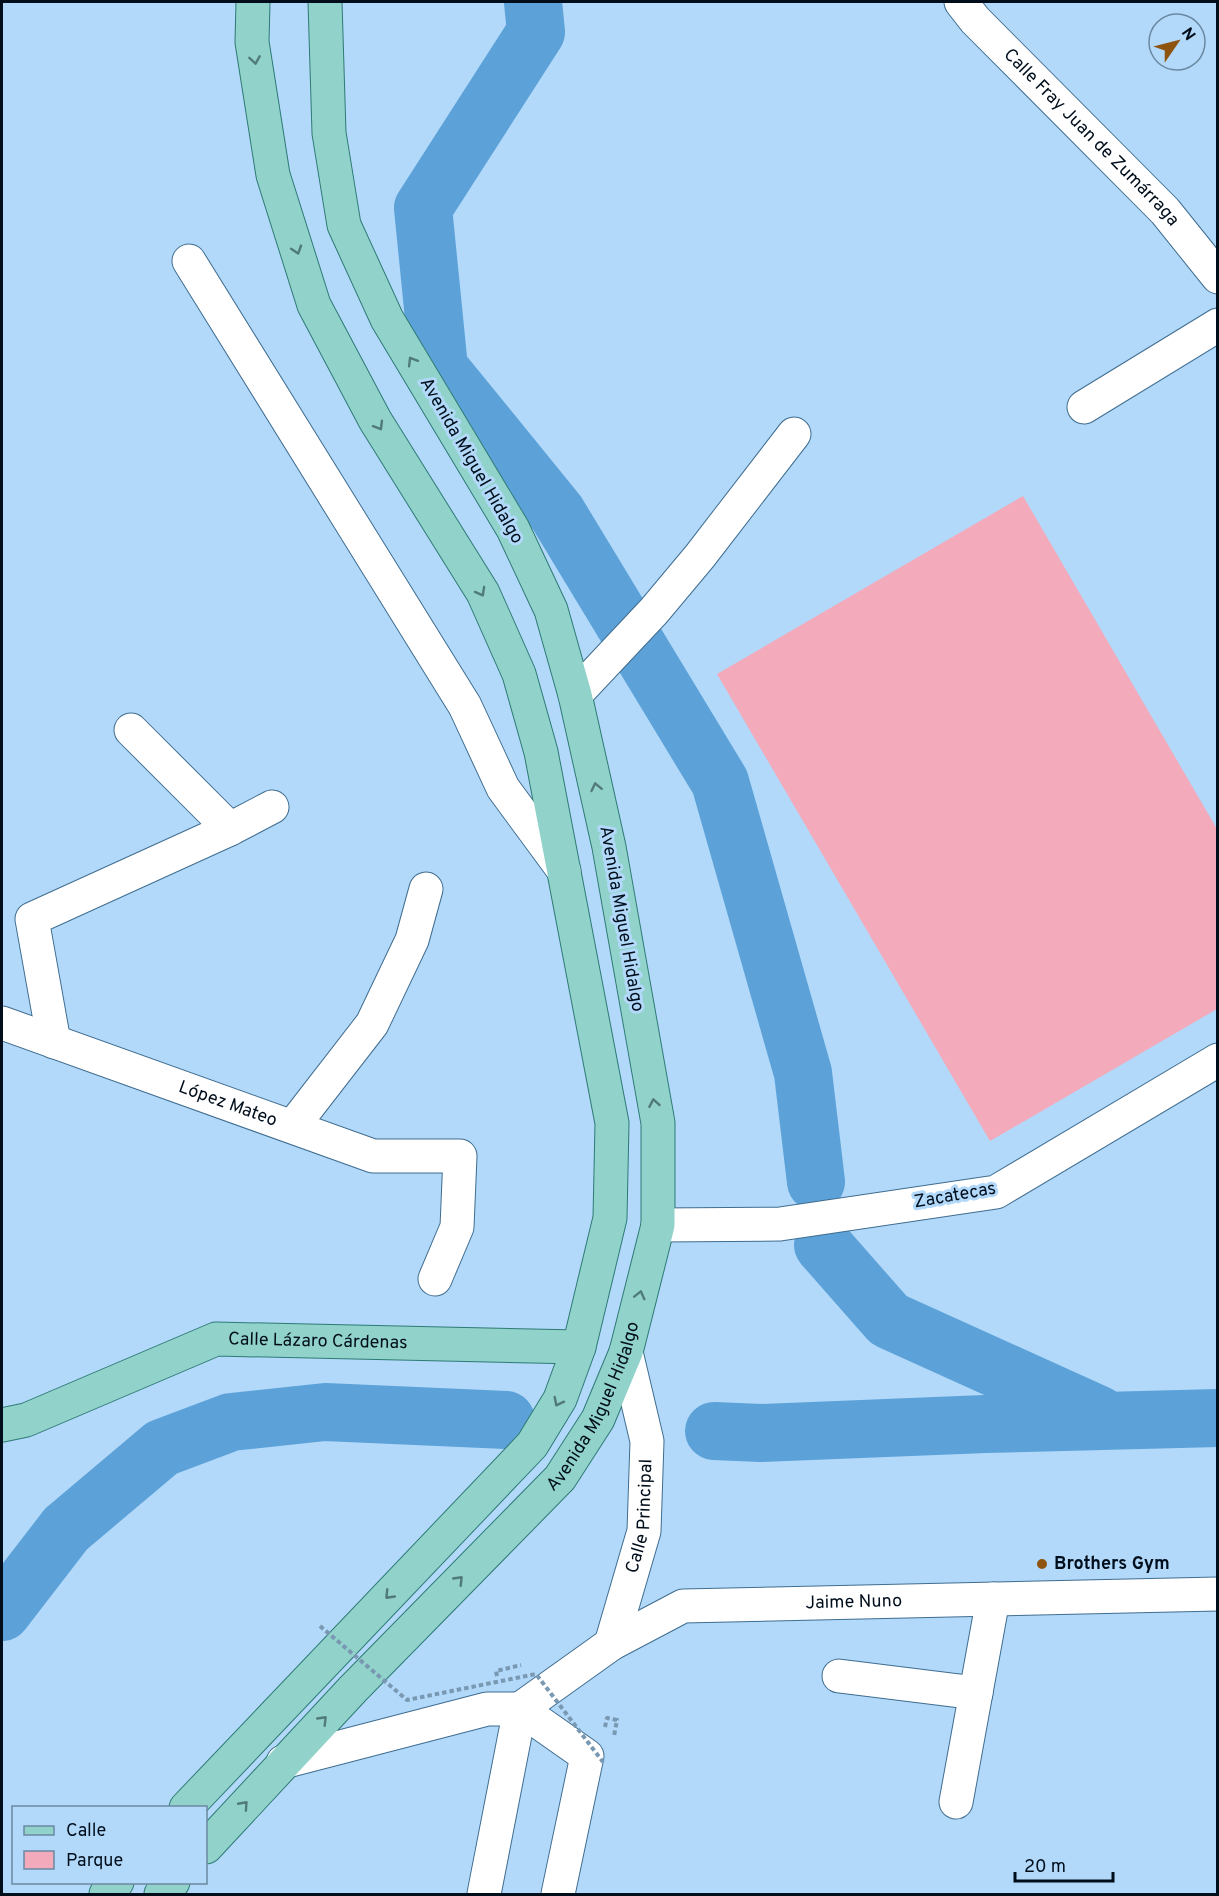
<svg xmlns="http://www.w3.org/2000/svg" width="1219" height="1896" viewBox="0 0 1219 1896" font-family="Overpass,sans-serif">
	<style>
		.green { fill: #f3aabb }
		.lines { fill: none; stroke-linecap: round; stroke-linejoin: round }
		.river { stroke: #5ca2d9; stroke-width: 58 }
		.minor-casing { stroke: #3f6d90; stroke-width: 35 }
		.major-casing { stroke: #2e7a76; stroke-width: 35 }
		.path { stroke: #7998b2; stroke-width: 4; stroke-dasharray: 4.5 3; stroke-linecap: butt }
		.minor { stroke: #fff; stroke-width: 33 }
		.major { stroke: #91d2ca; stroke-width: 33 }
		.path-bridge { stroke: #7998b2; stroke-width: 4; stroke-dasharray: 4.5 3; stroke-linecap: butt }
		.oneway { stroke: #507a7c }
		.poi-dot { fill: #8e540f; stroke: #b2d9f9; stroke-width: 2 }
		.labels { text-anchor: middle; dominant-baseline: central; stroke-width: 6; stroke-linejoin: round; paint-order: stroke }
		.street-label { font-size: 18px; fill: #000e1c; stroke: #b2d9f9 }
		.poi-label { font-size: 18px; font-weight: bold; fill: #000e1c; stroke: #b2d9f9; text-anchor: start }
	</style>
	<rect width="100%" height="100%" fill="#b2d9f9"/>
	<!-- green -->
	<path class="green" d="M1023 496 1217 829V1009L990 1141 717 674Z"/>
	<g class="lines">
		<!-- river -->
		<path class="river" d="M533 2 536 32 423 208 439 368 557 513 720 782 803 1073 816 1182
			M823 1245 889 1320 1099 1415
			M714 1431 761 1433 985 1424 1218 1418
			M2 1612 66 1529 162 1448 231 1422 325 1412 506 1420"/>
		<!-- minor casing -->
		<g class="minor-casing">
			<g id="minor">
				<path id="s1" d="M961 2 975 20 1165 211 1218 277"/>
				<path d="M189 261 465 706 503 788 564 871"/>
				<path d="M1084 407 1218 325"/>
				<path d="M575 695 654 611 700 556 794 434"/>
				<path d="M131 730 230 829"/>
				<path id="s2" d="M2 1023 373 1156H460L457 1227 435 1279"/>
				<path d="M54 1042 32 919 230 829 272 807"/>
				<path d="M293 1126 372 1024 412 940 426 889"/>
				<path d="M658 1225 780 1224 996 1192 1218 1060"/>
				<path id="s3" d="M611 1644 644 1531 647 1441 626 1352"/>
				<path d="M839 1676 976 1693"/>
				<path id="s4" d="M520 1709 611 1644 683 1606 1218 1594"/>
				<path d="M520 1709 587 1756 558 1894"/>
				<path d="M283 1762 487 1709H520"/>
				<path d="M956 1802 993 1599"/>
				<path d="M484 1894 520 1709"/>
			</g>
		</g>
		<!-- major casing -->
		<g class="major-casing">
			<g id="major">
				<path id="s5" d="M2 1425 26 1420 216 1339 579 1347"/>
				<path d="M186 1808 532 1445 560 1399 579 1347 610 1218 612 1123 541 752 519 674 483 593 375 420 314 305 273 175 252 42 253 2"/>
				<path id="s6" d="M206 1847 353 1689 560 1478 598 1419 626 1352 658 1225V1123L609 847 575 695 551 610 513 529 387 319 344 225 329 133 325 2"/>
				<path d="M106 1894 117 1882"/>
				<path d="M161 1894 173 1882"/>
			</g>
		</g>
		<!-- path -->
		<path class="path" d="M497 1676 496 1671 521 1665
			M605 1727 607 1718 617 1720 614 1736"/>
		<!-- minor -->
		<use href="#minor" class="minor"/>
		<!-- major -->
		<use href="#major" class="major"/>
		<!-- path-bridge -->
		<path class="path-bridge" d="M320 1626 407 1700 536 1674 603 1762"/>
	</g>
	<!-- one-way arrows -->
	<defs><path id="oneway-chevron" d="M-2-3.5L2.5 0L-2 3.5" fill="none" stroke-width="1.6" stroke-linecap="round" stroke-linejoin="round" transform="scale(1.5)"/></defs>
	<g class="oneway">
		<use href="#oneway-chevron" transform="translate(255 60) rotate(81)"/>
		<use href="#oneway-chevron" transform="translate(297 250) rotate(72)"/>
		<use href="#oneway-chevron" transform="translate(412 361) rotate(-121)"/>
		<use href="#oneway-chevron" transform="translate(379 426) rotate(59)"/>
		<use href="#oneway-chevron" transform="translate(481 592) rotate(61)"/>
		<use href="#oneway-chevron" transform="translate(596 787) rotate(-102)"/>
		<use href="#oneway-chevron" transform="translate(654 1103) rotate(-100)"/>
		<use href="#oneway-chevron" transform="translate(640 1295) rotate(-76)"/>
		<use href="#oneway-chevron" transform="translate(558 1402) rotate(117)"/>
		<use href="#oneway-chevron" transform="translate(459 1580) rotate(-46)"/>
		<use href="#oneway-chevron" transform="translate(389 1595) rotate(134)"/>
		<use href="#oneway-chevron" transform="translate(323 1720) rotate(-46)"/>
		<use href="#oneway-chevron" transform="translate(244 1805) rotate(-48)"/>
	</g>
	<!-- markers -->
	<circle class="poi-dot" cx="1042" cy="1564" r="6"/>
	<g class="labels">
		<!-- street labels -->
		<g class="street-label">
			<text stroke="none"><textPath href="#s1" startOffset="188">Calle Fray Juan de Zumárraga</textPath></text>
			<text transform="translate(471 461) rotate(60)">Avenida Miguel Hidalgo</text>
			<text transform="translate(621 919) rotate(80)">Avenida Miguel Hidalgo</text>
			<text stroke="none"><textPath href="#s2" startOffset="240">López Mateo</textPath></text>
			<text transform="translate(955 1196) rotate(-10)">Zacatecas</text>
			<text stroke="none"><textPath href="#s5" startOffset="333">Calle Lázaro Cárdenas</textPath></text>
			<text stroke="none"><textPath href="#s6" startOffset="591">Avenida Miguel Hidalgo</textPath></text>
			<text stroke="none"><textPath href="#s3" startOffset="132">Calle Principal</textPath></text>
			<text stroke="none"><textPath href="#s4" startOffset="364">Jaime Nuno</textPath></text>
		</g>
		<!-- poi labels -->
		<g class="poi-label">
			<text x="1054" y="1564">Brothers Gym</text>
		</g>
	</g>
	<!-- border -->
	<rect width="1219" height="1896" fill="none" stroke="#000e1c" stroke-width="6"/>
	<!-- legend -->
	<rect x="12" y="1806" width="195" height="78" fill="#b2d9f9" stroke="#6b88a1" stroke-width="1.5"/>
	<rect x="24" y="1826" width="30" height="9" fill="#91d2ca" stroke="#6b88a1" stroke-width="1.5"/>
	<text x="66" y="1836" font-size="18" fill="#000e1c">Calle</text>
	<rect x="24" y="1851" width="30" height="18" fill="#f3aabb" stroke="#6b88a1" stroke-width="1.5"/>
	<text x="66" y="1866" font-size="18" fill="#000e1c">Parque</text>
	<!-- north arrow -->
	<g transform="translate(1177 42) rotate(55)"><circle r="28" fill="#b2d9f9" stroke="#6b88a1" stroke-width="1.5"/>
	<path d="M0-4.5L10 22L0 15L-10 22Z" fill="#8e540f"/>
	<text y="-9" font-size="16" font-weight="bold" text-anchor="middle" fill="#000e1c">N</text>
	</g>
	<!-- scale -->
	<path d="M1015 1872v9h98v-9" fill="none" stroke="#000e1c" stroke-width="3"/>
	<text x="1024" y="1872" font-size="18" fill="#000e1c" stroke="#b2d9f9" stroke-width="4.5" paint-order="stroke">20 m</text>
</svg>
